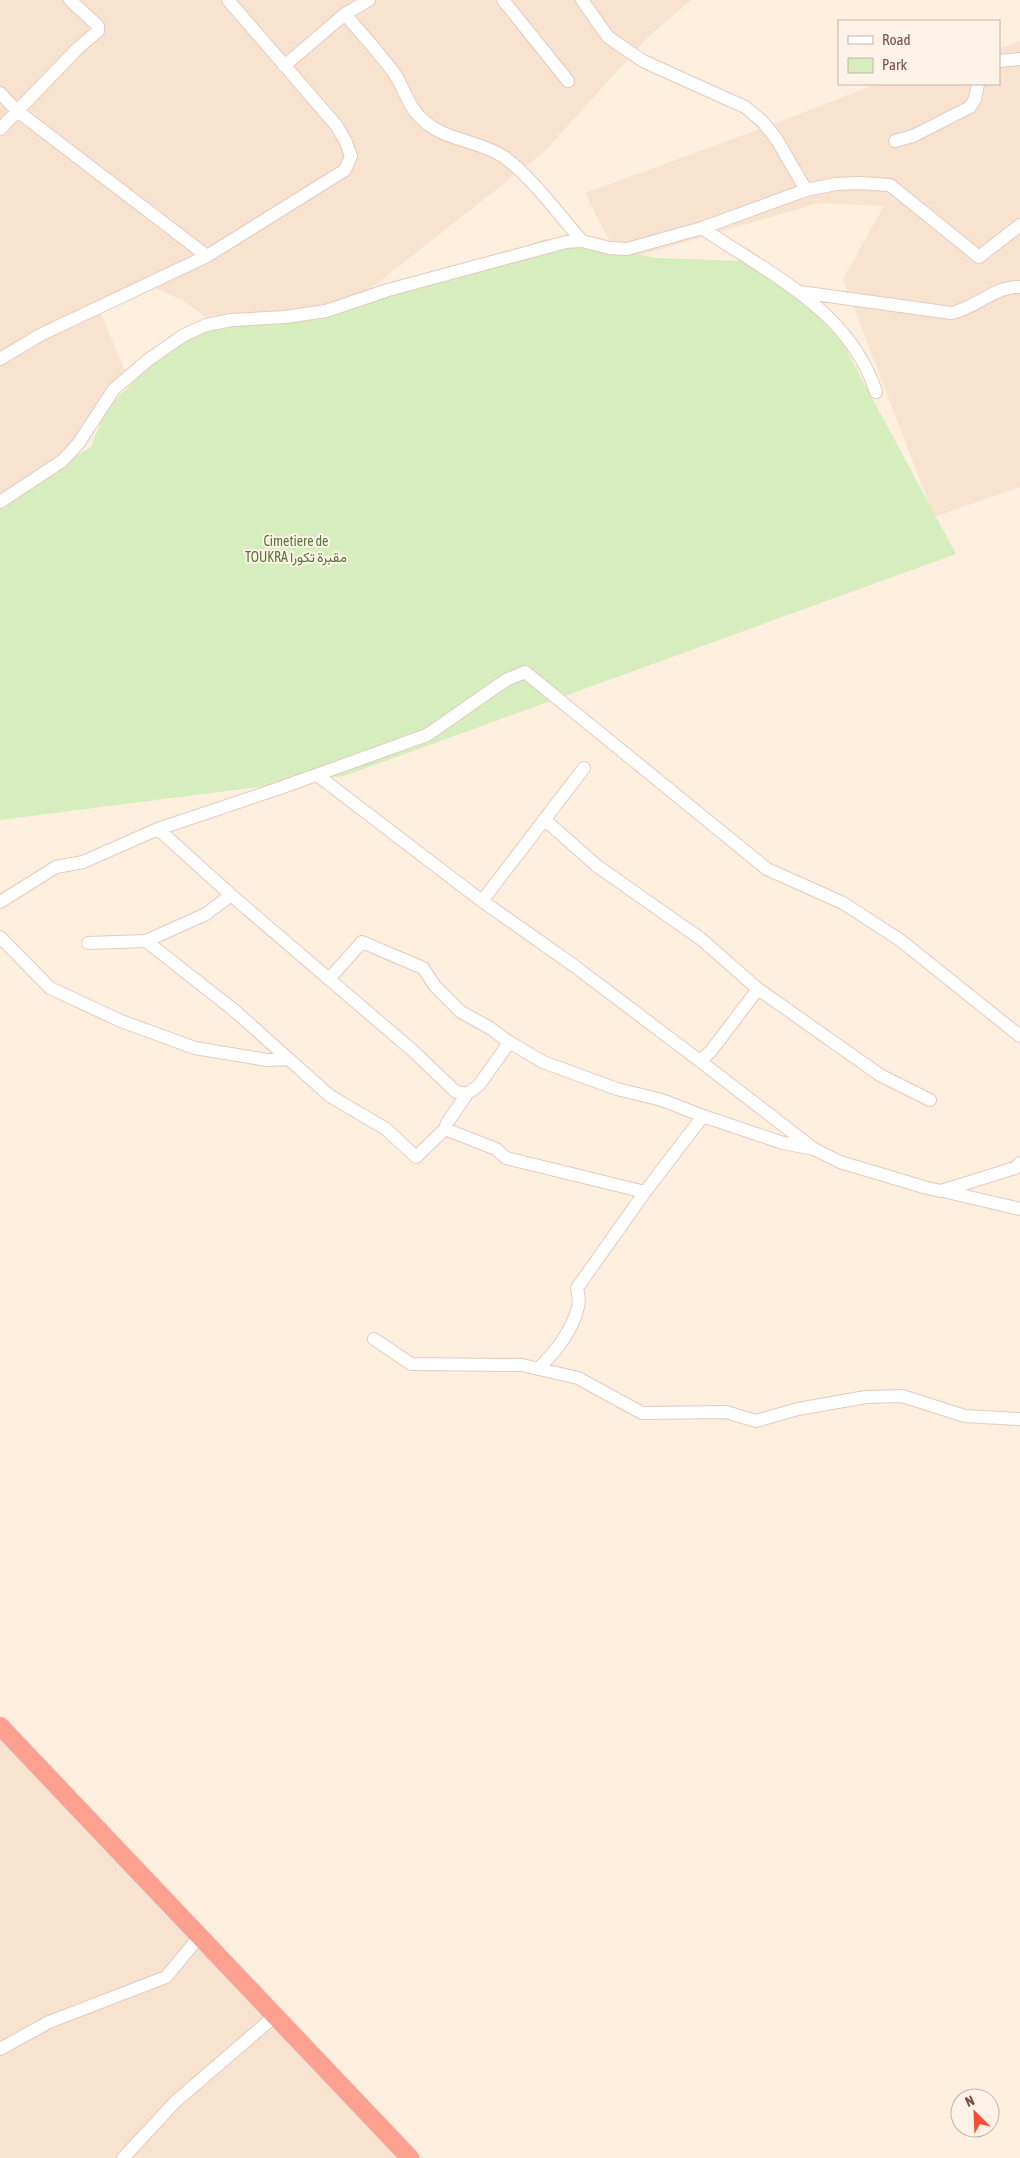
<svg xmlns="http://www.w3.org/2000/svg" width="1020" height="2158" viewBox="0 0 1020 2158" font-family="'Asap Condensed',Vazirmatn,sans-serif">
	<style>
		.residential { fill: #f8e2d0 }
		.green { fill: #d6edbd }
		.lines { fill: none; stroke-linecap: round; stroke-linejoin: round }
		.minor-casing { stroke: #e5cbbe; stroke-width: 14 }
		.highway-casing { stroke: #dcd2cf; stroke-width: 19 }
		.minor { stroke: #fff; stroke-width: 12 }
		.highway { stroke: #fea090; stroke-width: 18 }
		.labels { text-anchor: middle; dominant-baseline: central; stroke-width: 4; stroke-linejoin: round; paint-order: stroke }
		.park-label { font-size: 14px; fill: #537839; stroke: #fff3e8 }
	</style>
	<rect width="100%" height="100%" fill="#feefdf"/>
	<!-- residential -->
	<path class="residential" d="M0 0H691L649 36 544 152 347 307 208 319 182 300 153 287 100 312 126 373 62 455 0 500Z
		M1020 41V487L934 517 843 279 884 206 819 203 620 261 585 193 779 122 876 84H999V49Z
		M0 1716 410 2158H0Z"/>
	<!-- green -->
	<path class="green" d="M545 239 658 258 744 261 814 290 956 554 344 776 0 820V502L91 447 106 409 194 323 318 319Z"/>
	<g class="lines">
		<!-- minor casing -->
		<g class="minor-casing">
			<path id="minor" d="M503 0 568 81
				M582 0 608 37 643 61 745 107 763 122 777 140 806 190
				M345 14C362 35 381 54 396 76 404 89 408 105 419 116 441 141 477 139 504 157 531 176 559 215 582 241
				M999 61 1020 59
				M284 66 345 14 369 0
				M0 93 16 110 207 256
				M0 129 78 48 98 31V26L70 0
				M895 141 913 136 970 107 975 99 978 84
				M702 228C769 274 849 309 876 392
				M800 292 951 313C975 309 996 285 1020 287
				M0 359 40 335 207 256 345 170 351 156 345 140 336 125 228 0
				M0 502 62 461 78 444 114 389 148 360 184 335 206 325 232 320 285 317 326 311 388 290 566 242 582 241 610 248 627 249 702 228 806 190 836 184 859 183 890 185 979 257 1020 225
				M317 775 478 898 573 965 700 1061 711 1051 758 989
				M544 819 597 866 701 939 758 989 880 1075 930 1100
				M158 829 280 788 427 735 506 680 525 672 767 869 843 903 900 940 1020 1036
				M482 901 584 768
				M0 902 56 867 83 862 158 829 231 895 329 979 362 942 423 968 435 986 461 1012 490 1028 506 1040 543 1062 617 1089 662 1100 703 1116
				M0 937 50 988 121 1021 195 1048 267 1060 288 1059
				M146 941 235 1011 330 1096 386 1129 416 1157 445 1129 496 1149 506 1158 645 1192 703 1116 783 1143 814 1149
				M88 943 146 941 206 914 231 895
				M329 979 412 1050 456 1092 467 1094 479 1085 509 1043
				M700 1061 814 1149 840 1162 927 1188 941 1191 1015 1168 1020 1163
				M445 1129 447 1123 467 1094
				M943 1191 1020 1209
				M374 1339 411 1364 522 1365 578 1378 642 1413 726 1412 756 1421 798 1409 866 1397 902 1396 965 1416 1020 1419
				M538 1369C555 1352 572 1332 578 1307 580 1301 578 1294 577 1288L645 1192
				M0 2049 49 2022 166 1977 200 1936
				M123 2158 175 2102 276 2015"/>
		</g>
		<!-- highway casing -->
		<g class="highway-casing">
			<path id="highway" d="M0 1726 410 2158"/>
		</g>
		<!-- minor -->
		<use href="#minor" class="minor"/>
		<!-- highway -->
		<use href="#highway" class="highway"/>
	</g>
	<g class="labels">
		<!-- park labels -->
		<g class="park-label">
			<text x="296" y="541">Cimetiere de<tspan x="296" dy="16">TOUKRA مقبرة تكورا</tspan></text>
		</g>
	</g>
	<!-- legend -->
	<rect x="838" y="20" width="162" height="65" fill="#fff3e8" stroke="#c9b2a7"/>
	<rect x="848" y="36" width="25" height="8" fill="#ffffff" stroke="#c9b2a7"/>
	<text x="882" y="45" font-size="15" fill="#775145">Road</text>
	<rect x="848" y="58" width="25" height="15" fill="#d6edbd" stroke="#c9b2a7"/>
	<text x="882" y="70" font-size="15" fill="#775145">Park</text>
	<!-- north arrow -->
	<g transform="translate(975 2113) rotate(336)"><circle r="24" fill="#fff3e8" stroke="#c9b2a7"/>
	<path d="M0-4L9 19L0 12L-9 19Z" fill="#f44d39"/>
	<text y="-8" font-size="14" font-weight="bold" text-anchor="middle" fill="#775145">N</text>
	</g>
</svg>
